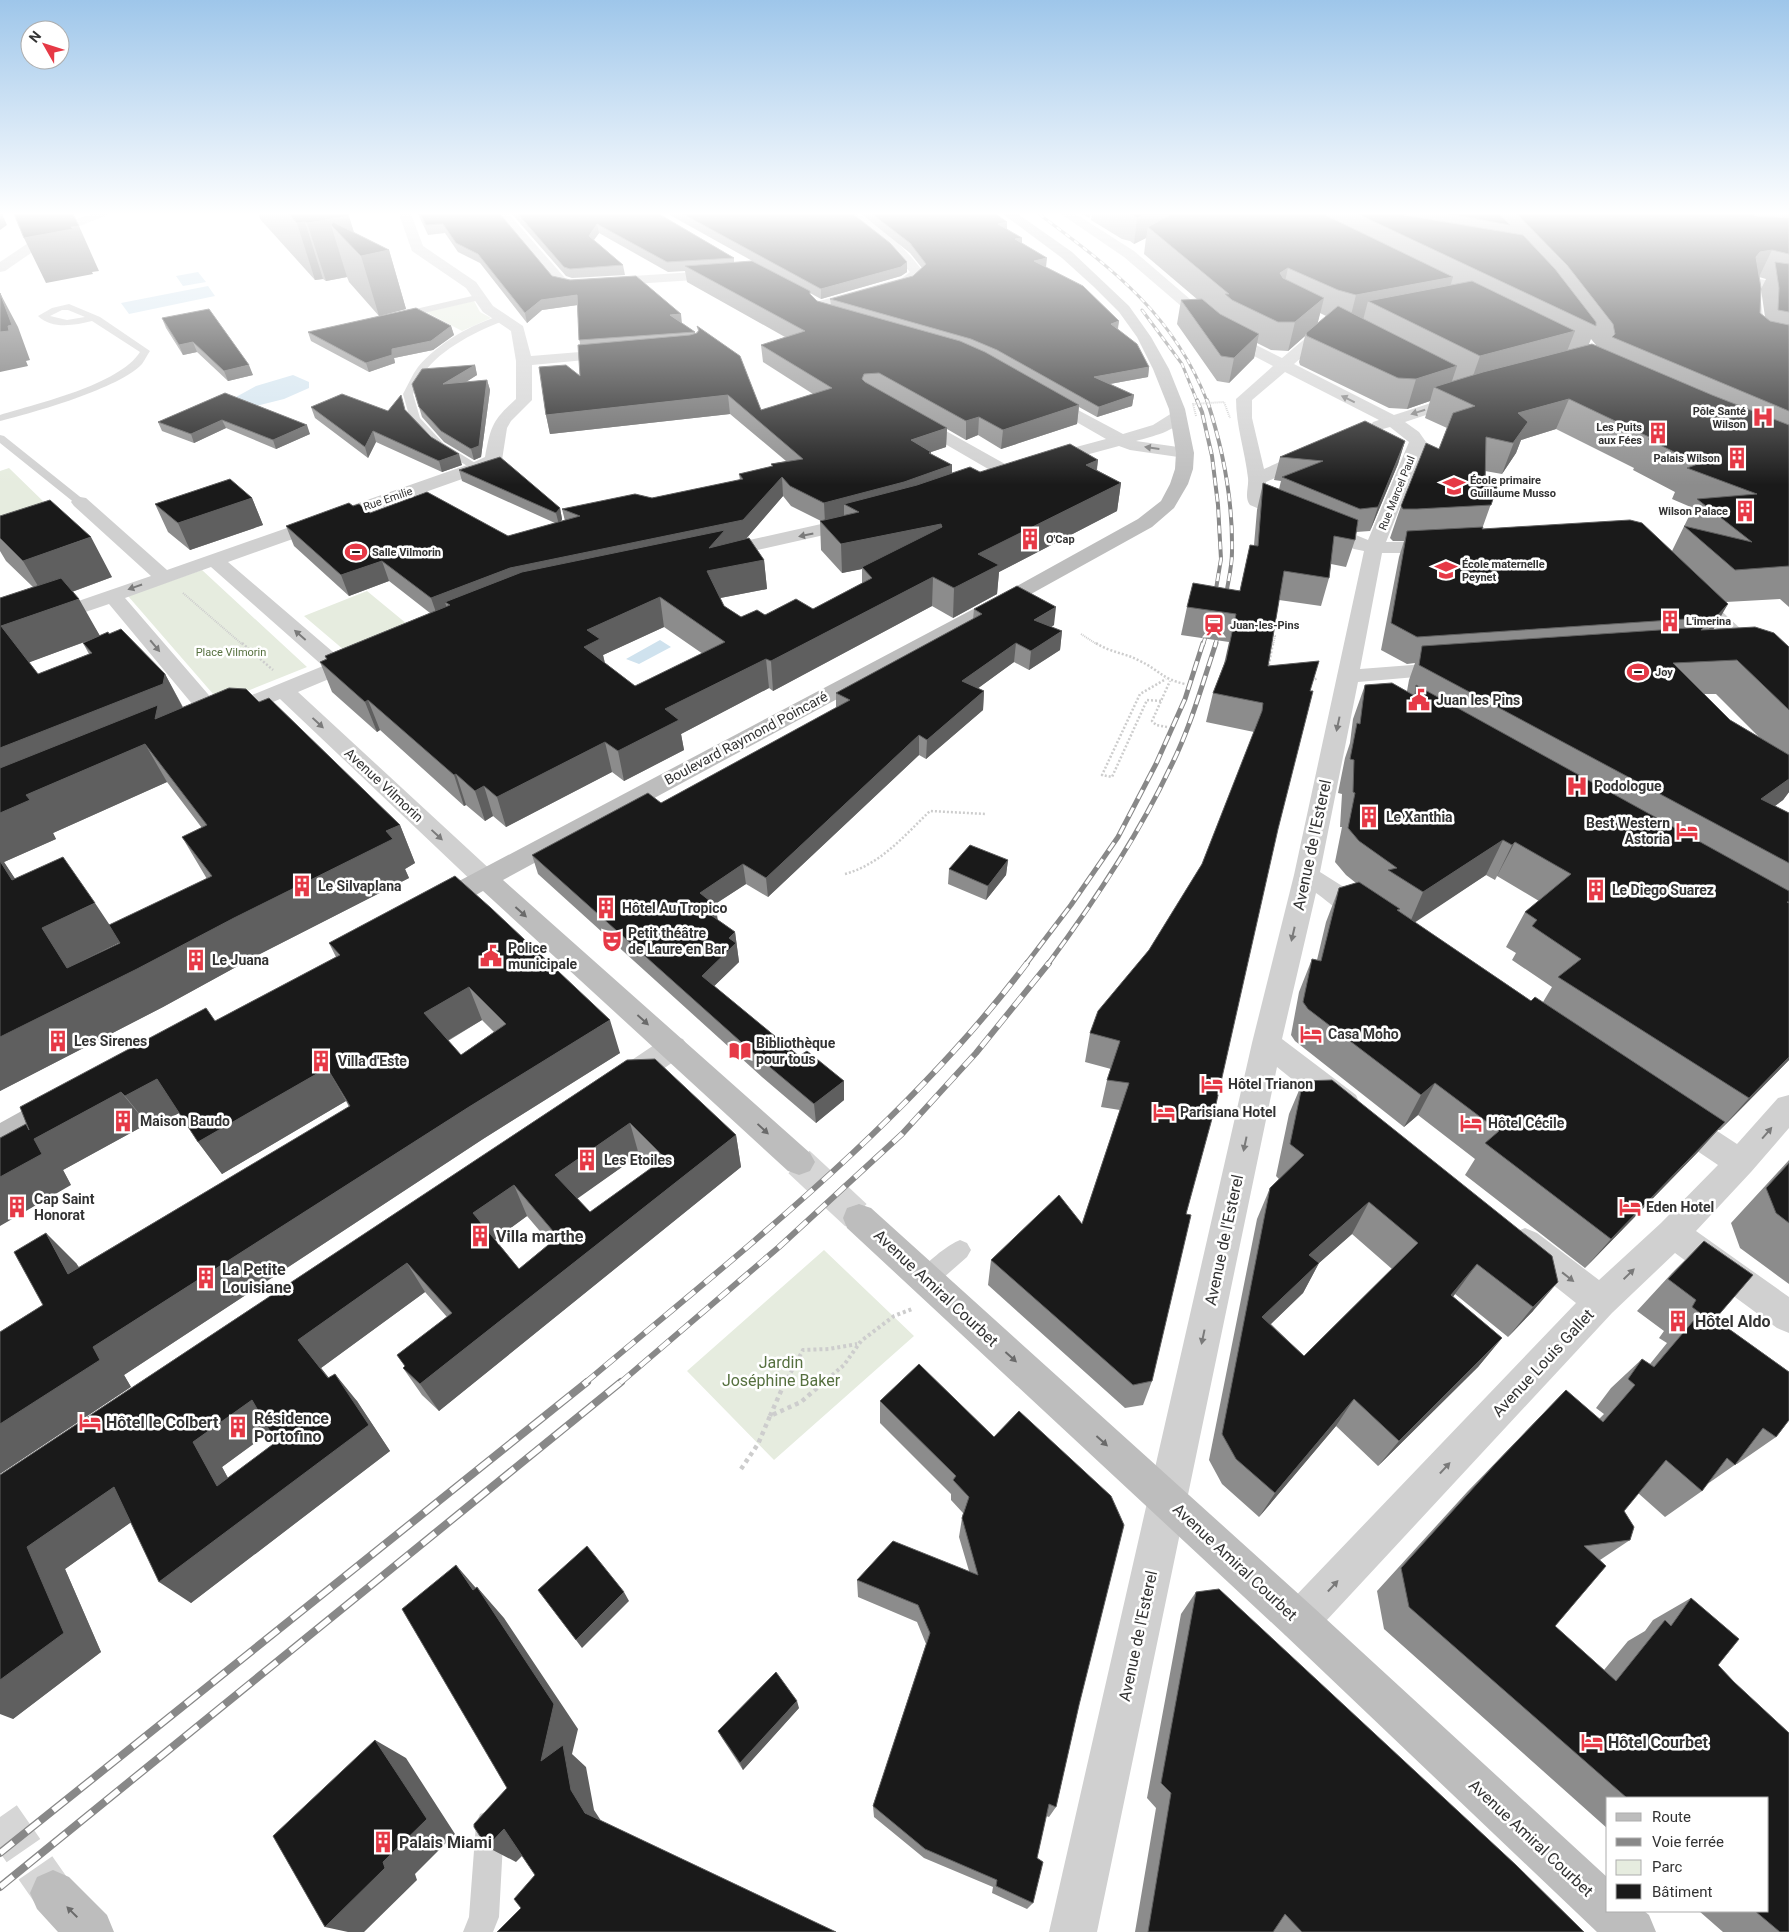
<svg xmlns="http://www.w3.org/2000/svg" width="1789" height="1932" viewBox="0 0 1789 1932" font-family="Roboto,sans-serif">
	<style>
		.green { fill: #e6ecdf }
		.water { fill: #cfe2ee }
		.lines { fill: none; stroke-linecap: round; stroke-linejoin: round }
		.secondary-tunnel-far1 { stroke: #d6d6d6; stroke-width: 31; stroke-dasharray: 31 16; stroke-linecap: butt }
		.secondary-tunnel { stroke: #d6d6d6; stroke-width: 41; stroke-dasharray: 41 21; stroke-linecap: butt }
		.path-far3 { stroke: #cdcdcd; stroke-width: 2; stroke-dasharray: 1 1; stroke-linecap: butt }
		.path-far2 { stroke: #cdcdcd; stroke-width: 2.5; stroke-dasharray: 2 2; stroke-linecap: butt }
		.path-far1 { stroke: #cdcdcd; stroke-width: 4; stroke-dasharray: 3 3; stroke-linecap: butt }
		.path { stroke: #cdcdcd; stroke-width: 4.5; stroke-dasharray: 4 4; stroke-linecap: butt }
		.lane { fill: #d0d0d0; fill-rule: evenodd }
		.street { fill: #d0d0d0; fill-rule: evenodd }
		.secondary { fill: #bdbdbd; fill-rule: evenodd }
		.rail-far4-casing { stroke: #888; stroke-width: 3 }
		.rail-far3-casing { stroke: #888; stroke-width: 4 }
		.rail-far2-casing { stroke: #888; stroke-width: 5 }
		.rail-far1-casing { stroke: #888; stroke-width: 6 }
		.rail-casing { stroke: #888; stroke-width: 8 }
		.rail-far4 { stroke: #fff; stroke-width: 2; stroke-dasharray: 5.5; stroke-linecap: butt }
		.rail-far3 { stroke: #fff; stroke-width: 2.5; stroke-dasharray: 8; stroke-linecap: butt }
		.rail-far2 { stroke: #fff; stroke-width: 3; stroke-dasharray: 10; stroke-linecap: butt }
		.rail-far1 { stroke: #fff; stroke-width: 4.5; stroke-dasharray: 13; stroke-linecap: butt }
		.rail { stroke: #fff; stroke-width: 5.5; stroke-dasharray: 17; stroke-linecap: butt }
		.path-bridge { stroke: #cdcdcd; stroke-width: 2; stroke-dasharray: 1 1; stroke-linecap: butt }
		.wall { fill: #8c8c8c; fill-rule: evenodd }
		.shaded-wall { fill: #5f5f5f }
		.building { fill: #1a1a1a; stroke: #5f5f5f; fill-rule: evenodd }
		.oneway { fill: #7a7a7a }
		.oneway2 { fill: #6a6a6a }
		.labels { text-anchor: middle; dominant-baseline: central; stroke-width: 5; stroke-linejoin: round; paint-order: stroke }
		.far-poi-label { font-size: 11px; font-weight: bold; fill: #333; stroke: #fff; text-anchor: start }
		.far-street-label { font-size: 11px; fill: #333; stroke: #fff }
		.far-park-label { font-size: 11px; fill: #56703f; stroke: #fff }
		.poi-label { font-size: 14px; font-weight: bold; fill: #333; stroke: #fff; text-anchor: start }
		.street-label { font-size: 14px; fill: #333; stroke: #fff }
		.near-street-label { font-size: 16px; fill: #333; stroke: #fff }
		.near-poi-label { font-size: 16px; font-weight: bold; fill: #333; stroke: #fff; text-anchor: start }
		.near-park-label { font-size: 16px; fill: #56703f; stroke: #fff }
	</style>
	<rect width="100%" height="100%" fill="#fff"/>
	<!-- green -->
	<path class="green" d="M474 301 480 312 491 318 462 331 426 312Z
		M9 468 48 506 0 520V471Z
		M202 570 307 667 220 702 128 596Z
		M367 591 407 624 344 650 304 616Z
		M824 1250 914 1336 774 1460 687 1371Z"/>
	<!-- water -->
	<path class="water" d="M198 272 206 282 183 286 176 276Z
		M208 286 215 296 129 314 121 303Z
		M293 375 309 382V388L284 399 256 406 236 397 256 386Z
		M660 640 671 647 639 664 626 659Z"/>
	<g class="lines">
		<!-- secondary-tunnel-far1 -->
		<path class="secondary-tunnel-far1" d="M799 1162 859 1218"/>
		<!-- secondary-tunnel -->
		<path class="secondary-tunnel" d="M0 1817 53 1893"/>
		<!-- path-far3 -->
		<path class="path-far3" d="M183 593 243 645
			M1081 634 1098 645
			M1271 635 1275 636 1273 645"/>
		<!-- path-far2 -->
		<path class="path-far2" d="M242 643 273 670
			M1096 643C1111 653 1126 653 1140 661 1159 670 1162 679 1185 684
			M1268 669 1273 643
			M1311 681 1318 678
			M1161 701 1147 700 1112 777 1102 775 1140 694 1166 679
			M1167 727 1156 725 1152 721 1170 681
			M845 874C881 864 904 836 930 811L986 814"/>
		<!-- path-far1 -->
		<path class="path-far1" d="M785 1383 803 1350 829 1349 857 1344
			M823 1383 844 1365 861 1341 894 1316 912 1309"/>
		<!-- path -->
		<path class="path" d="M770 1416 785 1382
			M741 1469 758 1444 770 1416 801 1402 824 1382"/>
		<!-- lane -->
		<path class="lane" d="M481 294 484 295V299L398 319 393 316 398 313Z
			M69 304 100 317 150 351C147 355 145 360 142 364 120 388 33 413 0 421V415C38 403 119 385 140 352L92 321C75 325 53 330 38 316L52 308ZM62 310H68L85 317 67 320 50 316Z
			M503 315 508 318 506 320C480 329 440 349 424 373 420 379 417 387 413 394L420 418 443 443 480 466 482 468 480 470 476 471 435 447 410 419 403 394C408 385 412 375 418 367 438 343 473 323 503 315Z
			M0 435 4 436 84 500 86 502 84 504H76L0 443Z
			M960 1240 967 1243 971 1250 967 1257 934 1286 926 1289 918 1286 915 1279C921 1266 947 1245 960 1240Z
			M490 1810 500 1814 504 1824 499 1917 493 1932H463L469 1917 476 1824 480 1814Z"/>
		<!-- street -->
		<path class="street" d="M91 214H110L57 235 5 271 0 272V262L49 229Z
			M399 214H411L423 246 476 282 493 306 523 326 531 356 617 349 622 350 624 353 622 356 617 357 532 365V400L511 421 507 428 502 460 499 464 482 472 228 562 340 658 359 652 367 653 370 658 367 663 298 692 494 873 498 879 494 885 485 888 476 885 280 699 224 723 216 725 208 723 109 604 0 641V628L151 576 74 506 71 502 74 498 80 497 86 498 167 570 470 464 485 457C491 426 492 421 516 399V361L511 331 483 312 466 288 412 251ZM211 567 323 666 220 708 125 598Z
			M496 214H509L565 278 572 280 725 270 732 274 725 278 572 288 555 284Z
			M844 214C849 214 856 213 860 215 881 225 911 254 924 273L912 284 827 308 847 316 849 319 847 322H837L814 313 812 310 816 302 902 278 910 272 891 251Z
			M1061 214H1076L1134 251 1226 330 1282 358 1326 321H1336L1338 324 1336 327 1294 364 1394 415 1462 393 1468 395 1470 398 1468 401 1405 422 1419 432 1426 442 1386 542 1438 541 1445 543 1447 547 1445 551 1438 553H1382L1360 669 1451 662 1459 663 1462 668 1459 673 1451 674 1358 682 1320 872 1377 908 1381 915 1377 922C1356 928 1333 905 1316 893L1282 1039 1356 1095 1360 1104 1356 1113 1345 1116 1334 1113 1277 1067 1097 1932H1049L1252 1043 1294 875 1364 551 1354 549 1250 505C1244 497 1249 487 1248 478 1245 451 1236 426 1236 399L1273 366 1216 336 1124 257ZM1285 372 1379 420 1373 422 1371 425 1373 428 1379 430 1390 427 1409 442 1368 540 1265 498 1266 482 1316 459 1319 455 1316 451 1310 450 1304 451 1264 469 1252 418V400Z
			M1759 279 1789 284V292L1759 287 1763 316 1762 340 1789 345V353C1776 352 1756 353 1748 342L1749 316 1745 284 1747 281Z
			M1046 393 1123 434 1153 425 1172 413H1184L1186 416C1175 432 1153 436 1136 441L1185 448 1191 449 1194 453 1191 457 1185 458 1130 450 1119 446 1045 466 1039 465 1036 461 1039 457 1106 439 1040 401 1038 398 1040 395Z
			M915 415 921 417 1014 469 1017 473 1014 477 1008 478 1002 477 909 423 907 420 909 417Z
			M857 516 864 518 866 522 864 526 718 559 711 557 708 553 711 549 718 547Z
			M1692 588 1699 590 1789 674V693L1781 691 1685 598 1682 594 1685 590Z
			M673 1036 683 1039 688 1047 683 1055 636 1088 625 1092 614 1088 610 1080 614 1072 663 1039Z
			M1789 1095V1128L1751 1172 1696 1231 1789 1297V1333L1777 1328 1675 1253 1612 1313 1313 1635 1299 1641 1285 1635 1279 1621 1285 1607 1576 1303 1513 1253 1508 1243 1513 1233 1525 1228 1537 1233 1599 1280 1661 1223 1718 1165 1666 1130 1662 1121 1666 1112 1677 1108 1688 1112 1737 1144 1778 1098Z"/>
		<!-- secondary -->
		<path class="secondary" d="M1003 214H1018L1072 252 1129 306 1151 337 1169 369 1185 409 1194 453 1193 469 1188 484 1174 508 1152 527 1031 594 503 880 810 1153 815 1162 810 1171 799 1175 788 1171 483 891C466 900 446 917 427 912L423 905 427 898 1017 586 1138 519 1161 501 1170 484 1175 469 1176 453 1169 409 1153 369 1137 337 1119 312 1094 287 1062 258Z
			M58 1094 69 1097 73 1106 69 1115 11 1147 0 1151V1123L47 1097Z
			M859 1204 871 1208 1313 1607 1608 1878V1911H1644L1649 1915 1656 1932H1597L1285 1635 847 1228 843 1218 847 1208Z
			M53 1870 69 1877 107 1915 114 1932H58L37 1909 30 1893 37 1877Z"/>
		<!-- rail-far4 casing -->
		<g class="rail-far4-casing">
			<path id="rail-far4" d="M1039 214C1111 268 1173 313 1207 401
				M1142 310 1182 364 1197 401"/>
		</g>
		<!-- rail-far3 casing -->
		<g class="rail-far3-casing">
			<path id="rail-far3" d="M1197 400 1202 412 1212 456 1218 505 1221 559 1214 601
				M1207 400C1223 449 1233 500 1232 552 1232 569 1227 585 1225 602
				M1203 645 1209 625
				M1215 645 1221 627"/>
		</g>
		<!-- rail-far2 casing -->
		<g class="rail-far2-casing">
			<path id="rail-far2" d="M1026 964 1071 905 1118 837 1156 764 1185 699 1203 643
				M1048 964C1094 902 1137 838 1170 768 1190 729 1202 685 1216 643"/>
		</g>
		<!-- rail-far1 casing -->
		<g class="rail-far1-casing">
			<path id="rail-far1" d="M585 1383C740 1252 904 1126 1027 963
				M620 1383 779 1247 902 1134 976 1053 1049 963"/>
		</g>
		<!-- rail casing -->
		<g class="rail-casing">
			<path id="rail" d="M0 1853 587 1382
				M0 1887 621 1382"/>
		</g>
		<!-- rail-far4 -->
		<use href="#rail-far4" class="rail-far4"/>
		<!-- rail-far3 -->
		<use href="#rail-far3" class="rail-far3"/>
		<!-- rail-far2 -->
		<use href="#rail-far2" class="rail-far2"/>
		<!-- rail-far1 -->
		<use href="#rail-far1" class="rail-far1"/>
		<!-- rail -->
		<use href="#rail" class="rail"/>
		<!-- path-bridge -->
		<path class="path-bridge" d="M1196 416 1193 404 1224 402 1230 418"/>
	</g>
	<!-- wall -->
	<path class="wall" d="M259 214H348L354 233 389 250 406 309 379 316 349 282 347 277 326 281 323 279 315 280 260 219Z
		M418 214H500L552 276 682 323 695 332V334L698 331 697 326 761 410 813 394 763 362 761 345 785 337 687 282 685 271 668 272 599 233 594 240 623 265 625 275 572 278 566 276 512 214H659L734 258V263L765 268 668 214H853L907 262V272L901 276 821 299 810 293V294L817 301 831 305 830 299 913 276 922 268 910 253 861 214H996L1007 229 1046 267 1119 321 1118 329 1149 367 1148 377 1110 384 1134 395 1132 406 1097 417 1079 407 1077 424 1001 449 978 435 966 440 947 429 946 447 931 452V454L952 465V473L980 472 1098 460 1097 470 1121 483 1117 511 999 572 997 594 953 618 932 606 773 691 769 688 681 734 684 750 624 781 612 772 506 827 493 816 485 821 466 805 464 806 380 730 377 732 332 692 320 662 326 659 325 656 430 613 389 581 349 596 294 546 286 526 353 506 370 513 508 536 555 523 462 481 459 470 560 508 562 519 561 522 565 521 562 509 652 498 740 480 739 474 772 467 771 464 786 461 730 414 550 434 546 415 580 376V345L577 305 542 310 527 323 480 263 458 252 445 233 428 235ZM783 496 791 506 821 521H820L821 550 842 573 862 569V583L813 609 741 617 724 606 720 598 767 589 764 560 746 539ZM664 627 703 654 635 686 605 663 603 655Z
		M1082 214H1091L1089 218Z
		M1092 214H1789V607L1780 599 1726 602 1713 630 1789 647V792L1783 800 1775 806 1789 813V1060L1720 1130H1718L1697 1153 1585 1268 1465 1175 1475 1159 1418 1115 1404 1127 1295 1041 1291 1035 1299 992 1312 959 1317 960 1326 922 1339 888 1356 883 1346 875 1335 862 1342 827H1340L1342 794 1338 793 1345 758 1350 743 1353 719 1365 685 1407 691 1409 680 1415 663 1407 664 1381 650 1399 557 1404 541H1393L1390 538 1401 506 1439 449 1447 428 1425 418 1430 401 1407 409 1389 408 1300 365 1299 362 1305 336 1288 351 1271 350 1257 343 1254 358 1229 383 1217 381 1177 324 1181 300H1198L1144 254 1146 238 1134 244 1130 241 1122 239 1091 220ZM1759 277 1766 279 1761 289 1765 317 1760 313ZM1320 313 1326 316 1317 324ZM1591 339 1596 345 1589 344ZM1556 429 1634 468 1633 470 1675 492 1672 499 1693 508 1672 551 1482 529 1497 487 1485 484V471L1502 474 1516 453 1521 440ZM1704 694H1716L1759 737 1730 720ZM1486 875 1495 880 1497 876 1539 901 1525 912 1506 947 1516 953 1512 960 1552 987 1543 1002 1531 1001 1414 922Z
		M162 318 253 375 228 381 197 352 183 355 166 328Z
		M451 326 454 335 433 350 394 358 395 363 369 372 311 341 308 332Z
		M475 365 477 375 465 382 487 380 490 390 481 457 474 460 444 442 422 417 412 384Z
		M225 393 310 434 276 449 226 428 194 443 162 431 158 422Z
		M311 407 388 411 406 410 431 437 462 465 442 472 376 442 368 458 315 418Z
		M1405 441 1398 464 1370 531 1356 532 1355 540 1346 567 1331 564 1329 578 1321 606 1279 600 1268 666 1310 691 1186 1214 1152 1381 1143 1405 1125 1408 988 1285 991 1260 1082 1224 1120 1110 1101 1107 1107 1080 1111 1069 1085 1062 1090 1033 1149 950 1202 864 1254 732 1206 722 1213 693 1224 664 1229 642 1181 635 1187 607 1240 590 1250 545H1254L1257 510 1263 483 1279 489 1281 481 1274 480 1280 457Z
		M252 498 263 525 190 550 168 532 155 504Z
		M0 516 112 577 72 592 100 636 109 634 165 674 183 707 259 702 400 825 415 863 405 869 409 878 256 956 163 1007 0 1091V598L33 587 6 561 0 551ZM96 638 83 643 89 654 38 674 29 662ZM167 782 202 828 182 837 207 879 110 925 15 879 4 862 56 839 53 833ZM119 942 120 943 78 963Z
		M974 609 1054 625 1051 627 1062 631 1060 650 1029 670 1014 662 978 688 984 691 983 710 926 759 919 755 768 897 746 884 715 904 718 920 735 932 739 962 714 986 799 1056 844 1081V1100L816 1123 762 1077 538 874 532 855 661 803 836 708V693L973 619Z
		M1008 860 1006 875 986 900 948 884 949 869Z
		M455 876 620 1053 483 1139 124 1375 131 1387 1 1331 43 1305 76 1263 79 1267 349 1107 346 1101 222 1174 198 1142 179 1113 151 1128 147 1124 63 1170 71 1185 0 1138 215 1021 336 957 329 943ZM482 1020 494 1032 461 1055 448 1041Z
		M627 1060 736 1135 741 1167 439 1411 422 1395 403 1368 405 1366 397 1355 447 1317 425 1292 321 1368 329 1378 357 1401 390 1451 191 1603 131 1522 65 1569 101 1652 13 1719 0 1475ZM639 1155 652 1168 590 1212 577 1198ZM527 1216 550 1243 519 1269 495 1239ZM270 1432 276 1442 228 1478 222 1467Z
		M1303 1081 1552 1256 1533 1311 1508 1337 1455 1294 1453 1297 1502 1338 1478 1367 1378 1466 1336 1426 1259 1517 1222 1484 1209 1460 1257 1219 1270 1188 1279 1179 1276 1176 1289 1114ZM1352 1234 1392 1269 1304 1356 1271 1324 1303 1293 1319 1263Z
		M1789 1160V1284L1740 1248 1731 1223Z
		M1704 1241 1753 1275 1715 1319 1789 1372V1420L1776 1437 1737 1464H1736L1706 1485 1702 1491 1665 1517 1638 1493 1624 1511 1634 1527 1630 1540 1600 1560 1606 1566 1555 1626 1604 1670 1628 1641 1645 1631 1653 1620 1691 1598 1739 1639 1718 1665 1734 1682 1789 1733V1932H1723L1699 1911H1768V1798H1608V1829L1384 1629 1377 1591 1468 1491 1566 1390 1599 1419 1604 1414 1596 1408 1611 1388 1642 1359 1650 1364 1667 1343 1659 1338 1664 1331 1637 1311 1672 1273Z
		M919 1364 1079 1705 1056 1807 1049 1817 1046 1816 1037 1858 1033 1903 1027 1909 992 1893 993 1887 924 1858 874 1817 873 1806 926 1644 917 1622 858 1597 857 1580 969 1571 959 1537 962 1518 963 1513 951 1500V1494L880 1423V1401Z
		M1196 1592 1584 1932H1135L1156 1808 1147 1798 1181 1614Z
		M799 1708 743 1770 722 1738 718 1731Z"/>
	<!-- shaded-wall -->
	<path class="shaded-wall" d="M0 214H2L7 225 0 230Z
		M1145 214H1189L1148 227 1146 238 1134 244 1137 218Z
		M349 216 361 256 389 250 406 309 379 316 361 256 331 225 347 277 326 281 307 223Z
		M305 222 323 279 315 280 297 223Z
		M1007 222V231L998 224Z
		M597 224 599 233 590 245 589 236Z
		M79 226 99 271 92 272 93 274 46 283 24 238Z
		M1022 238V247L1015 239Z
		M1772 250 1759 277 1756 257 1760 252Z
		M1047 258 1046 267 1034 261Z
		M907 262V272L901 276 821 299V289Z
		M1288 268 1282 295 1280 273Z
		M1453 277 1445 304 1368 301 1363 320 1349 323 1356 295Z
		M0 293 18 327 30 360 26 361 28 366 0 372V332L8 326Z
		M577 295 578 305 542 310 527 323 525 313 541 300Z
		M1324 298 1317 326 1306 333 1305 336 1288 351 1295 322Z
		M681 314 682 324 670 315Z
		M1119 321 1117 331 1111 324Z
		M451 326 454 335 433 350 394 358 395 363 369 372 366 363 392 349Z
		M1575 331 1562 364 1468 390 1480 356Z
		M1259 334 1254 358 1229 383 1234 358Z
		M193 342 197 352 183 355 179 345Z
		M249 365 253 375 228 381 224 371Z
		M475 365 477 375 446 395 443 384Z
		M1457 366 1448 393 1434 387 1430 401 1407 409 1416 379Z
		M1149 367 1148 377 1093 387 1094 377Z
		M487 380 490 390 481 457 474 460 471 449Z
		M728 395 730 414 550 434 546 415Z
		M1134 395 1132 406 1097 417 1099 407Z
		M1569 399 1556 429 1521 440 1516 453 1502 474 1514 442 1518 413Z
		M1079 405 1077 424 1001 449 1003 430Z
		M979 417 978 435 966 440V421Z
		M222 420 226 428 194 443 191 434Z
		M307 425 310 434 276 449 273 440Z
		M947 428 946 447 931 452V471L911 440Z
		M373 431 376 442 368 458 365 447Z
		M1405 441 1398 464 1370 531 1378 507Z
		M459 454 462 465 442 472 439 461Z
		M1098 460 1094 487 1086 465Z
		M952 465V485L859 512 844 504V517L825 523 824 503Z
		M782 477 783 496 745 540 764 560 767 589 710 600 516 588 450 605 445 602 449 614 438 618 431 598 510 568Z
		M1121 483 1117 511 999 572 997 594 953 618 954 588 978 554Z
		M252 498 263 525 190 550 178 523Z
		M560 508 562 519 559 525 556 513Z
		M941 524 940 553 862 567V569L842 573 841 544Z
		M91 537 112 577 47 601 23 561Z
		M382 561 389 581 349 596 341 575Z
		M933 577 932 606 773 691 771 661Z
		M660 597 664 627 603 655 606 669 584 647 587 630Z
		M79 599 100 636 25 664 1 626Z
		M1728 604 1713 630 1701 643 1716 617Z
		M1056 607 1054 625 1032 639 1034 620Z
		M1062 631 1060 650 1029 670 1031 651Z
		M1016 643 1014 662 962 700V681Z
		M766 659 769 688 681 734 684 750 624 781 618 751 665 709Z
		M165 674 185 712 162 731 0 797V748Z
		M984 691 983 710 926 759 927 740Z
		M368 700 380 730 377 732 365 702Z
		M919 735V755L768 897 766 878Z
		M605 742 612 772 506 827 497 797Z
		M145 744 167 782 53 833 56 839 4 862 41 918 12 880 0 861V813L26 795Z
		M456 774 466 805 464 806 454 775Z
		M1789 779V792L1783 800 1737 833 1761 799Z
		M484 786 493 816 485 821 475 791Z
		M400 825 415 863 405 869 409 878 256 956 163 1007 0 1091V1037L67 968 42 928 95 903 121 942 71 966Z
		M1503 840 1486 875 1408 927 1423 892Z
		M1515 842 1497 876 1495 880 1512 845Z
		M1008 860 1006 875 986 900 988 886Z
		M743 864 746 884 703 912 700 893Z
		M715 905 718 924 708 913Z
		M735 932 739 962 705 995 702 976 729 938Z
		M469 987 482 1020 438 1046 424 1013Z
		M610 1020 620 1053 483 1139 124 1375 131 1387 0 1474V1424L93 1347 469 1107Z
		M1789 1057V1060L1720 1130 1749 1098Z
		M327 1068 346 1101 222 1174 198 1142Z
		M157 1079 181 1112 151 1128 125 1096Z
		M844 1081V1100L816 1123 814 1104Z
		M1435 1083 1418 1115 1404 1127 1421 1095Z
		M121 1092 147 1124 63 1170 71 1185 0 1226V1177L34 1139Z
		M1725 1122 1697 1153 1585 1268 1611 1239Z
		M630 1123 639 1155 567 1206 555 1175Z
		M736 1135 741 1167 439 1411 420 1384Z
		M514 1185 527 1216 489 1244 473 1213Z
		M1369 1202 1352 1234 1294 1285 1309 1255Z
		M46 1233 76 1263 99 1303 68 1274Z
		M407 1263 425 1292 321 1368 350 1405 328 1378 298 1340Z
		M1319 1263 1303 1293 1248 1346 1262 1317Z
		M1477 1264 1455 1294 1430 1325 1451 1295Z
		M1558 1282 1533 1311 1508 1337 1533 1307Z
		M1502 1338 1478 1367 1378 1466 1399 1441Z
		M335 1374 357 1401 390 1451 191 1603 159 1582Z
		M1354 1399 1336 1426 1259 1517 1275 1493Z
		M252 1400 278 1426 222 1467 245 1510 217 1486 193 1442Z
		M114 1487 147 1511 65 1569 101 1652 13 1719 0 1714V1680L27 1547Z
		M456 1565 482 1595 477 1587 504 1618 578 1729 572 1754 586 1767 594 1810 607 1830 585 1813 541 1761 473 1590Z
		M624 1592 629 1601 582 1648 576 1640Z
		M797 1701 799 1708 743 1770 740 1763Z
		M375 1740 406 1758 455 1834 415 1874 417 1880 364 1932H348L325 1927 383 1862Z
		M504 1829 533 1845 516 1862 487 1847Z"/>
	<!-- building -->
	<path class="building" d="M14 214H73L79 226 71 227 73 229 24 238Z
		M289 214H348L349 216 307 223 305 222 297 223Z
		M420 214H500L552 276 570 280 636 276 681 314 670 315 695 332 579 340 577 295 541 300 525 313 478 254 456 243 443 224 426 225Z
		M518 214H659L734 258 667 262 597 224 589 236 623 265 570 269 564 267Z
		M683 214H853L890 243 907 262 901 267 821 289Z
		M872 214H996L1007 222 998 224 1022 238 1015 239 1047 258 1034 261 1083 286 1119 321 1111 324 1137 344 1149 367 1094 377 1134 395 1099 407 997 350 971 339 830 299 913 276 926 264 910 243Z
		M1130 214H1145L1137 218 1133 215Z
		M1171 214H1323L1453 277 1356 295 1338 290 1288 268 1280 273 1283 278 1324 298 1295 322H1278L1232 300 1225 294H1229L1148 227Z
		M1358 214H1398L1523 235 1555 269 1596 322V326Z
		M1449 214H1499L1510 225Z
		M1517 214H1749L1757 216 1789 218V254L1772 250 1760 252 1756 257 1761 288 1760 313 1770 321 1789 325V411L1612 337 1615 334 1613 324 1567 265Z
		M333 222 389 250 361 256 331 225Z
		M752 261 810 291V294L817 301 960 341 985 352 1079 405 1003 430 979 417 966 421 879 373 864 374 862 379 865 382 947 428 911 440 931 452 929 453 952 465 904 482 824 503 790 486 782 477 743 520 510 568 431 598 382 561 341 575 286 526 349 503 353 506 359 504 370 513 427 492 508 536 580 516 562 509 635 494 652 498 743 479 739 474 773 466 771 464 803 459 728 395 546 415 539 367 566 365 580 376 578 345 690 335 697 333 699 330 697 326 740 356 761 410 832 388 761 345 805 331 685 266Z
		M1775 262 1789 264V312L1778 310 1779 288Z
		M1472 281 1575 331 1480 356 1368 301Z
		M0 293 12 325 8 326 9 331 0 332Z
		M1202 299 1220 314 1259 334 1234 358 1221 356 1181 300Z
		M1338 306 1457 366 1416 379 1398 378 1307 336 1306 333Z
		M416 308 451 326 431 341 392 349V355L366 363 308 332Z
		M209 309 249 365 224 371 193 342 179 345 162 318Z
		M1592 344 1712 395 1789 425V566L1735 570 1684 526 1752 542 1697 499 1757 494 1687 468 1698 464 1648 439 1651 438 1569 399 1518 413 1528 422 1513 443 1486 437 1485 484 1497 487 1491 505 1417 509H1403L1401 506 1426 443 1439 449 1453 413 1475 406 1434 387 1483 372Z
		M475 365 443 384 487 380 479 446 471 449 441 431 419 407 412 384 422 369Z
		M225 393 307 425 273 440 222 420 191 434 158 422Z
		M342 394 388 411 401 395 405 410 431 437 459 454 439 461 373 431 365 447 311 407Z
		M1365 421 1405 441 1378 507 1360 509 1282 477 1323 461 1280 457Z
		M1070 444 1098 460 1086 465 1121 483 978 554 999 565 954 588 933 577 771 661 766 659 665 709 679 720 618 751 605 742 497 797 484 786 475 791 456 774 454 775 368 700 365 702 320 662 327 659 325 656 450 605 445 602 522 572 725 530 709 548 749 538 764 560 707 571 724 606 741 617 757 610 765 615 796 599 813 609 872 578 862 567 942 527 941 524 841 544 820 521 859 512 844 504 917 485 970 467 980 472ZM660 597 725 642 635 686 584 647 600 639 587 630Z
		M500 457 560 508 556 513 459 470Z
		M230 479 252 498 178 523 155 504Z
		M1263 483 1358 520 1355 540 1334 536 1329 578 1284 571 1268 666 1319 661 1310 691H1313L1278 829 1216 1104 1186 1214 1191 1215 1152 1381 1133 1385 991 1260 1059 1195 1082 1224 1129 1083 1107 1080 1120 1041 1090 1033 1098 1011 1149 950 1202 864 1262 711 1263 703 1213 693 1226 660 1236 614 1187 607 1193 583 1240 591 1250 545 1258 546Z
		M50 500 91 537 23 561 0 538V516Z
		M1630 520 1642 523 1728 604 1716 617 1417 637 1391 623 1407 531 1483 527 1482 529Z
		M61 578 79 599 1 626 38 674 92 653 83 643 108 632 109 634 121 629 165 674 163 684 0 748V598Z
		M1017 586 1056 607 1034 620 1062 631 1031 651 1016 643 962 681 984 691 927 740 919 735 766 878 743 864 700 893 715 905 708 913 735 932 729 938 736 943 702 976 799 1056 807 1051 844 1081 814 1104 759 1058 532 855 648 793 661 803 850 700 836 693 982 614 974 609Z
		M1704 627 1701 630 1755 627 1774 633 1789 647V710L1737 660 1673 663 1730 720 1789 755V779L1761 799 1789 813V863L1419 665 1422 646Z
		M1392 683 1415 696 1416 685 1789 891V902H1787L1789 903V1057L1749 1098 1558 977 1581 959 1532 926 1537 920 1525 912 1571 874 1515 842 1512 845 1503 840 1423 892 1388 870 1397 868 1359 841 1348 828 1355 793 1353 792 1354 760 1350 759 1357 723 1360 724 1365 685Z
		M229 688 246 689 259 702 269 698 400 825 386 831 393 839 234 918 137 969 0 1037V861L12 880 63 857 95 903 42 928 67 968 120 943 109 925 212 876 182 837 207 825 145 744 26 795 30 800 0 813V768L158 705 155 719Z
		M970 845 1008 860 988 886 949 869Z
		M455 876 491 908 610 1020 469 1107 93 1347 100 1360 0 1424V1332L43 1305 14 1252 46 1233 68 1274 350 1106 327 1068 198 1142 157 1079 125 1096 121 1092 34 1139 42 1154 0 1177V1138L26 1124 29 1130 20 1107 206 1008 215 1021 340 955 329 943ZM469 987 506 1024 461 1055 424 1013Z
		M1359 882 1400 909 1397 910 1531 1001 1535 997 1725 1122 1611 1239 1485 1143 1499 1131 1435 1083 1421 1095 1308 1009 1303 1002 1312 959 1321 961 1339 888Z
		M655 1059 736 1135 420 1384 403 1368 405 1366 397 1355 452 1313 407 1263 298 1340 328 1378 335 1374 369 1425 159 1582 114 1487 27 1547 64 1633 0 1680V1475L627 1060ZM630 1123 665 1158 590 1212 555 1175ZM514 1185 558 1237 519 1269 473 1213ZM252 1400 276 1442 217 1486 193 1442Z
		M1332 1080 1552 1256 1558 1282 1533 1307 1477 1264 1451 1295 1502 1338 1399 1441 1354 1399 1275 1493 1236 1459 1222 1434 1270 1188 1304 1155 1290 1144 1303 1081ZM1369 1202 1418 1243 1304 1356 1262 1317 1319 1263 1309 1255Z
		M1789 1163V1223L1776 1213 1766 1188Z
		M1704 1241 1753 1275 1715 1319 1789 1372V1420L1776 1437 1763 1428 1735 1465 1727 1458 1702 1491 1666 1460 1624 1511 1634 1527 1630 1540 1584 1546 1606 1566 1555 1626 1616 1681 1665 1620 1671 1626 1691 1598 1739 1639 1718 1665 1734 1682 1789 1733V1932H1780L1755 1911H1768V1798H1627L1409 1607 1401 1568 1495 1464 1566 1390 1603 1422 1635 1385 1628 1379 1642 1359 1654 1367 1700 1313 1692 1307 1696 1300 1668 1279Z
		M919 1364 994 1437 1019 1411 1111 1496 1124 1525 1079 1705 1056 1807 1049 1804 1037 1858 1043 1862 1033 1903 996 1886 997 1880 925 1849 873 1806 930 1633 918 1605 857 1580 893 1541 978 1575 962 1518 969 1497 953 1480 956 1476 880 1401Z
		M587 1546 624 1592 576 1640 538 1590Z
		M456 1565 473 1590 477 1587 554 1704 541 1761 563 1745 571 1790 585 1813 836 1932H497L521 1908 514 1899 535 1875 504 1829 487 1847 474 1827V1824L507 1788 402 1609Z
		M1219 1589 1516 1865 1584 1932H1302L1285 1914 1273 1932H1148L1171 1793 1161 1783 1196 1592Z
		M776 1672 797 1701 740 1763 718 1731Z
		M375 1740 427 1819 383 1862 385 1868 325 1927 273 1836Z"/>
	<!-- one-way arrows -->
	<defs><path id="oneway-solid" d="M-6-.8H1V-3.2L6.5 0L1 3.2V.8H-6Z" transform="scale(1.25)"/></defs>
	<g class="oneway">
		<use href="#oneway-solid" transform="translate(1348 399) rotate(-154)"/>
		<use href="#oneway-solid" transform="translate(1418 412) rotate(163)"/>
		<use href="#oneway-solid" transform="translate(1152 448) rotate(-172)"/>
		<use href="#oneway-solid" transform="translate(806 535) rotate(168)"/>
		<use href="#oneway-solid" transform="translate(135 587) rotate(161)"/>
		<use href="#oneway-solid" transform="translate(300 635) rotate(-139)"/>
		<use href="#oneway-solid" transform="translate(155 646) rotate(50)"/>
		<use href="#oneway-solid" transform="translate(318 723) rotate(43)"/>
		<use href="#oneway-solid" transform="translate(1338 724) rotate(102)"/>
		<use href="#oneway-solid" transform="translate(437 835) rotate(43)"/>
		<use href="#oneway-solid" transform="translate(1293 934) rotate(103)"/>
		<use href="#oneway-solid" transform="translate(1767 1133) rotate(-49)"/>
		<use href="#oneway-solid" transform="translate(1245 1144) rotate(102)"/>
		<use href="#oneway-solid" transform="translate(1629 1274) rotate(-44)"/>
		<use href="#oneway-solid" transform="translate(1568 1277) rotate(38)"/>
		<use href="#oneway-solid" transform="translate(1203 1337) rotate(102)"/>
		<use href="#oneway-solid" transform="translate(1445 1468) rotate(-47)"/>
		<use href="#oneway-solid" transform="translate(1333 1586) rotate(-47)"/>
	</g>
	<g class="oneway2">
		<use href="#oneway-solid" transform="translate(521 912) rotate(42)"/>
		<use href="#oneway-solid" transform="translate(643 1020) rotate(42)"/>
		<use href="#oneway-solid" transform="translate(763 1129) rotate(43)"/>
		<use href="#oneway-solid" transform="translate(1011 1357) rotate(42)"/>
		<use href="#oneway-solid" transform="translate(1102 1441) rotate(42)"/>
		<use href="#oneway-solid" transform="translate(72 1912) rotate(-135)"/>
	</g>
	<!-- sky -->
	<linearGradient id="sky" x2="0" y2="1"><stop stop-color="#9ec6ea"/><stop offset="0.44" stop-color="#fff"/><stop offset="1" stop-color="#fff" stop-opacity="0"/></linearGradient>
	<rect width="1789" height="485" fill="url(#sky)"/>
	<!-- icons -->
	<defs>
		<g id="hospital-bare" transform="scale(1.725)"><path d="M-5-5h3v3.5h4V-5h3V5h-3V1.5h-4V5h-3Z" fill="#e63946" stroke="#fff" stroke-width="2.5" paint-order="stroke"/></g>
		<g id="building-bare" transform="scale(1.725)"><path d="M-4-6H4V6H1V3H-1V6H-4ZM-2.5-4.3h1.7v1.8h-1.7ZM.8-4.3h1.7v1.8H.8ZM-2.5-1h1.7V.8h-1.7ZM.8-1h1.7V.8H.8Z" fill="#e63946" stroke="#fff" stroke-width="2.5" paint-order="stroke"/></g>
		<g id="school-bare" transform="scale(1.725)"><path d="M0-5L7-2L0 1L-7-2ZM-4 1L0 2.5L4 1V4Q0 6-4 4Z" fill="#e63946" stroke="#fff" stroke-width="2.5" paint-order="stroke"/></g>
		<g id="stadium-bare" transform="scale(1.725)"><path d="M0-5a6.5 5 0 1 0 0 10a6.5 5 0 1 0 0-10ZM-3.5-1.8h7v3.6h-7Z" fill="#e63946" stroke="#fff" stroke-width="2.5" paint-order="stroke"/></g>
		<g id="station-bare" transform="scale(1.725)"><path d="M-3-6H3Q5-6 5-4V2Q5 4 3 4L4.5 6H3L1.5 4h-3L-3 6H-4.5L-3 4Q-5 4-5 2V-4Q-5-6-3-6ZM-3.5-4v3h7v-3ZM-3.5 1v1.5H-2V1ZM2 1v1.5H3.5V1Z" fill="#e63946" stroke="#fff" stroke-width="2.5" paint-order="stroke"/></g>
		<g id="civic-bare" transform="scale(1.725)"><path d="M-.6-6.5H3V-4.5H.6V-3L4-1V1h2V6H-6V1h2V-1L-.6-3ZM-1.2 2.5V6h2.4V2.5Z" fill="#e63946" stroke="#fff" stroke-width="2.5" paint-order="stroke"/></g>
		<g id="hotel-bare" transform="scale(1.725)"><path d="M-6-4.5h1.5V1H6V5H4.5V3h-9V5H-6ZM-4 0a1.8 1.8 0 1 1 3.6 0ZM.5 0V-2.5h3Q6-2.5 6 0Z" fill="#e63946" stroke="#fff" stroke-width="2.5" paint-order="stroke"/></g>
		<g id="theatre-bare" transform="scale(1.725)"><path d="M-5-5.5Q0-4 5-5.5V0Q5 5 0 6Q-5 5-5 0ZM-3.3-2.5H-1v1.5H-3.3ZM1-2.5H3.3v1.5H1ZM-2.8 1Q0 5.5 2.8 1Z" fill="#e63946" stroke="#fff" stroke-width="2.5" paint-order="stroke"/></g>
		<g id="library-bare" transform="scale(1.725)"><path d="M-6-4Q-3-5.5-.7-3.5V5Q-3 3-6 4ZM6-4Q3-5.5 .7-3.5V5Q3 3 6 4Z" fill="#e63946" stroke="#fff" stroke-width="2.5" paint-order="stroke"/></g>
	</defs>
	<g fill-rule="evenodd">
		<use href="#hospital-bare" x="1763" y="417"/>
		<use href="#building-bare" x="1658" y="433"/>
		<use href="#building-bare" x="1737" y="458"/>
		<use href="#school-bare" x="1454" y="486"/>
		<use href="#building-bare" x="1745" y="511"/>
		<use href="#building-bare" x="1030" y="539"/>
		<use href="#stadium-bare" x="356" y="552"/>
		<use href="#school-bare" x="1446" y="570"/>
		<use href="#building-bare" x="1670" y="621"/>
		<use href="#station-bare" x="1214" y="625"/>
		<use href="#stadium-bare" x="1638" y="672"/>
		<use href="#civic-bare" x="1419" y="700"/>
		<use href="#hospital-bare" x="1577" y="786"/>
		<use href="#building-bare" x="1369" y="817"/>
		<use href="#hotel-bare" x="1687" y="831"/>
		<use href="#building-bare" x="302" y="886"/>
		<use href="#building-bare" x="1596" y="890"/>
		<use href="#building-bare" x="606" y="908"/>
		<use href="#theatre-bare" x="612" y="941"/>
		<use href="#civic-bare" x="491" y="956"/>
		<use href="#building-bare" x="196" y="960"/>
		<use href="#hotel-bare" x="1311" y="1034"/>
		<use href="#building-bare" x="58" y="1041"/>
		<use href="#library-bare" x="740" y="1051"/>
		<use href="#building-bare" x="321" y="1061"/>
		<use href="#hotel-bare" x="1212" y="1084"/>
		<use href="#hotel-bare" x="1164" y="1112"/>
		<use href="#building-bare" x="123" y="1121"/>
		<use href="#hotel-bare" x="1471" y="1123"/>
		<use href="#building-bare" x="587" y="1160"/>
		<use href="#building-bare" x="17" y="1207"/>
		<use href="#hotel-bare" x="1630" y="1207"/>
		<use href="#building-bare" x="480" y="1236"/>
		<use href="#building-bare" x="206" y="1278"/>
		<use href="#building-bare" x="1678" y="1321"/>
		<use href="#hotel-bare" x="90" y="1422"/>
		<use href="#building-bare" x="238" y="1427"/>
		<use href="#hotel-bare" x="1592" y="1742"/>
		<use href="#building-bare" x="383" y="1842"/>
	</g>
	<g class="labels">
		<!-- far-poi labels -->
		<g class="far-poi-label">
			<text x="1746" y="411" text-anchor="end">Pôle Santé<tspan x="1746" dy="13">Wilson</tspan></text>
			<text x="1642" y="427" text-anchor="end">Les Puits<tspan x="1642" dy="13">aux Fées</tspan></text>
			<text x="1720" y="458" text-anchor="end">Palais Wilson</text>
			<text x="1470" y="480">École primaire<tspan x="1470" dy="13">Guillaume Musso</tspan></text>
			<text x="1728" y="511" text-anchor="end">Wilson Palace</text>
			<text x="1046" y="539">O'Cap</text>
			<text x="372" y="552">Salle Vilmorin</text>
			<text x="1462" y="564">École maternelle<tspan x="1462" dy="13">Peynet</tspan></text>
			<text x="1686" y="621">L'imerina</text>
			<text x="1230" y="625">Juan-les-Pins</text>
			<text x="1655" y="672">Joy</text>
		</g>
		<!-- far-street labels -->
		<g class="far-street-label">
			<text transform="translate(1397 493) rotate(-68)">Rue Marcel Paul</text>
			<text transform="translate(388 499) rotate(-19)">Rue Emilie</text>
		</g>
		<!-- far-park labels -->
		<g class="far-park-label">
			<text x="231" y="652">Place Vilmorin</text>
		</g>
		<!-- poi labels -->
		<g class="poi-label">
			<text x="1436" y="700">Juan les Pins</text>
			<text x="1594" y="786">Podologue</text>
			<text x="1386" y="817">Le Xanthia</text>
			<text x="1670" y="823" text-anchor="end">Best Western<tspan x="1670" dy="16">Astoria</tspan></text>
			<text x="318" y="886">Le Silvaplana</text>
			<text x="1612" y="890">Le Diego Suarez</text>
			<text x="622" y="908">Hôtel Au Tropico</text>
			<text x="628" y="933">Petit théâtre<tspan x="628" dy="16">de Laure en Bar</tspan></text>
			<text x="508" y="948">Police<tspan x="508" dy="16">municipale</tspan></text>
			<text x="212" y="960">Le Juana</text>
			<text x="1328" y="1034">Casa Moho</text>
			<text x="74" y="1041">Les Sirenes</text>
			<text x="756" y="1043">Bibliothèque<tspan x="756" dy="16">pour tous</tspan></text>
			<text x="338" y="1061">Villa d'Este</text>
			<text x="1228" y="1084">Hôtel Trianon</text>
			<text x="1180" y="1112">Parisiana Hotel</text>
			<text x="140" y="1121">Maison Baudo</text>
			<text x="1488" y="1123">Hôtel Cécile</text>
			<text x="604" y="1160">Les Etoiles</text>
			<text x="34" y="1199">Cap Saint<tspan x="34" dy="16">Honorat</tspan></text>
			<text x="1646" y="1207">Eden Hotel</text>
		</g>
		<!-- street labels -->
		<g class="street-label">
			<text transform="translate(746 738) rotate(-28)">Boulevard Raymond Poincaré</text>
			<text transform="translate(384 785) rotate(43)">Avenue Vilmorin</text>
		</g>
		<!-- near-street labels -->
		<g class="near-street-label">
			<text transform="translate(1312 845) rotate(-78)">Avenue de l'Esterel</text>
			<text transform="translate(1224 1240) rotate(-78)">Avenue de l'Esterel</text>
			<text transform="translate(936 1288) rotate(43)">Avenue Amiral Courbet</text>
			<text transform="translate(1543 1363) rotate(-47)">Avenue Louis Gallet</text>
			<text transform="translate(1235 1562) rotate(43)">Avenue Amiral Courbet</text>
			<text transform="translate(1138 1636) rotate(-78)">Avenue de l'Esterel</text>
			<text transform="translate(1531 1838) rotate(43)">Avenue Amiral Courbet</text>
		</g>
		<!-- near-poi labels -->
		<g class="near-poi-label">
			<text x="496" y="1236">Villa marthe</text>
			<text x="222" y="1269">La Petite<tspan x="222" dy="18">Louisiane</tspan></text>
			<text x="1695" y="1321">Hôtel Aldo</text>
			<text x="254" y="1418">Résidence<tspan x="254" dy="18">Portofino</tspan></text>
			<text x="106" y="1422">Hôtel le Colbert</text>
			<text x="1608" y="1742">Hôtel Courbet</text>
			<text x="399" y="1842">Palais Miami</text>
		</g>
		<!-- near-park labels -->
		<g class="near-park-label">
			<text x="781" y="1362">Jardin<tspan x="781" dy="18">Joséphine Baker</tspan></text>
		</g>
	</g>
	<!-- legend -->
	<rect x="1606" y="1797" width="162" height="115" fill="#ffffff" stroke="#adadad"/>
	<rect x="1616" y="1813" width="25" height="8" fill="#bdbdbd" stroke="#adadad"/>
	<text x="1652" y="1822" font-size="15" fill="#333333">Route</text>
	<rect x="1616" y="1838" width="25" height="8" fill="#888888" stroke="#adadad"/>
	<text x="1652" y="1847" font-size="15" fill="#333333">Voie ferrée</text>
	<rect x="1616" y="1860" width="25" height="15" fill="#e6ecdf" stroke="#adadad"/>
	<text x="1652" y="1872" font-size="15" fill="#333333">Parc</text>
	<rect x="1616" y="1884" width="25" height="15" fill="#1a1a1a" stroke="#adadad"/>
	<text x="1652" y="1897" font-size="15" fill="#333333">Bâtiment</text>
	<!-- north arrow -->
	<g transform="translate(45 45) rotate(309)"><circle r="24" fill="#ffffff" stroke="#adadad"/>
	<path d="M0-4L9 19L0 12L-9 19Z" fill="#e63946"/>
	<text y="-8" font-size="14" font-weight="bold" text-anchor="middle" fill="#333333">N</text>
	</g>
</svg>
